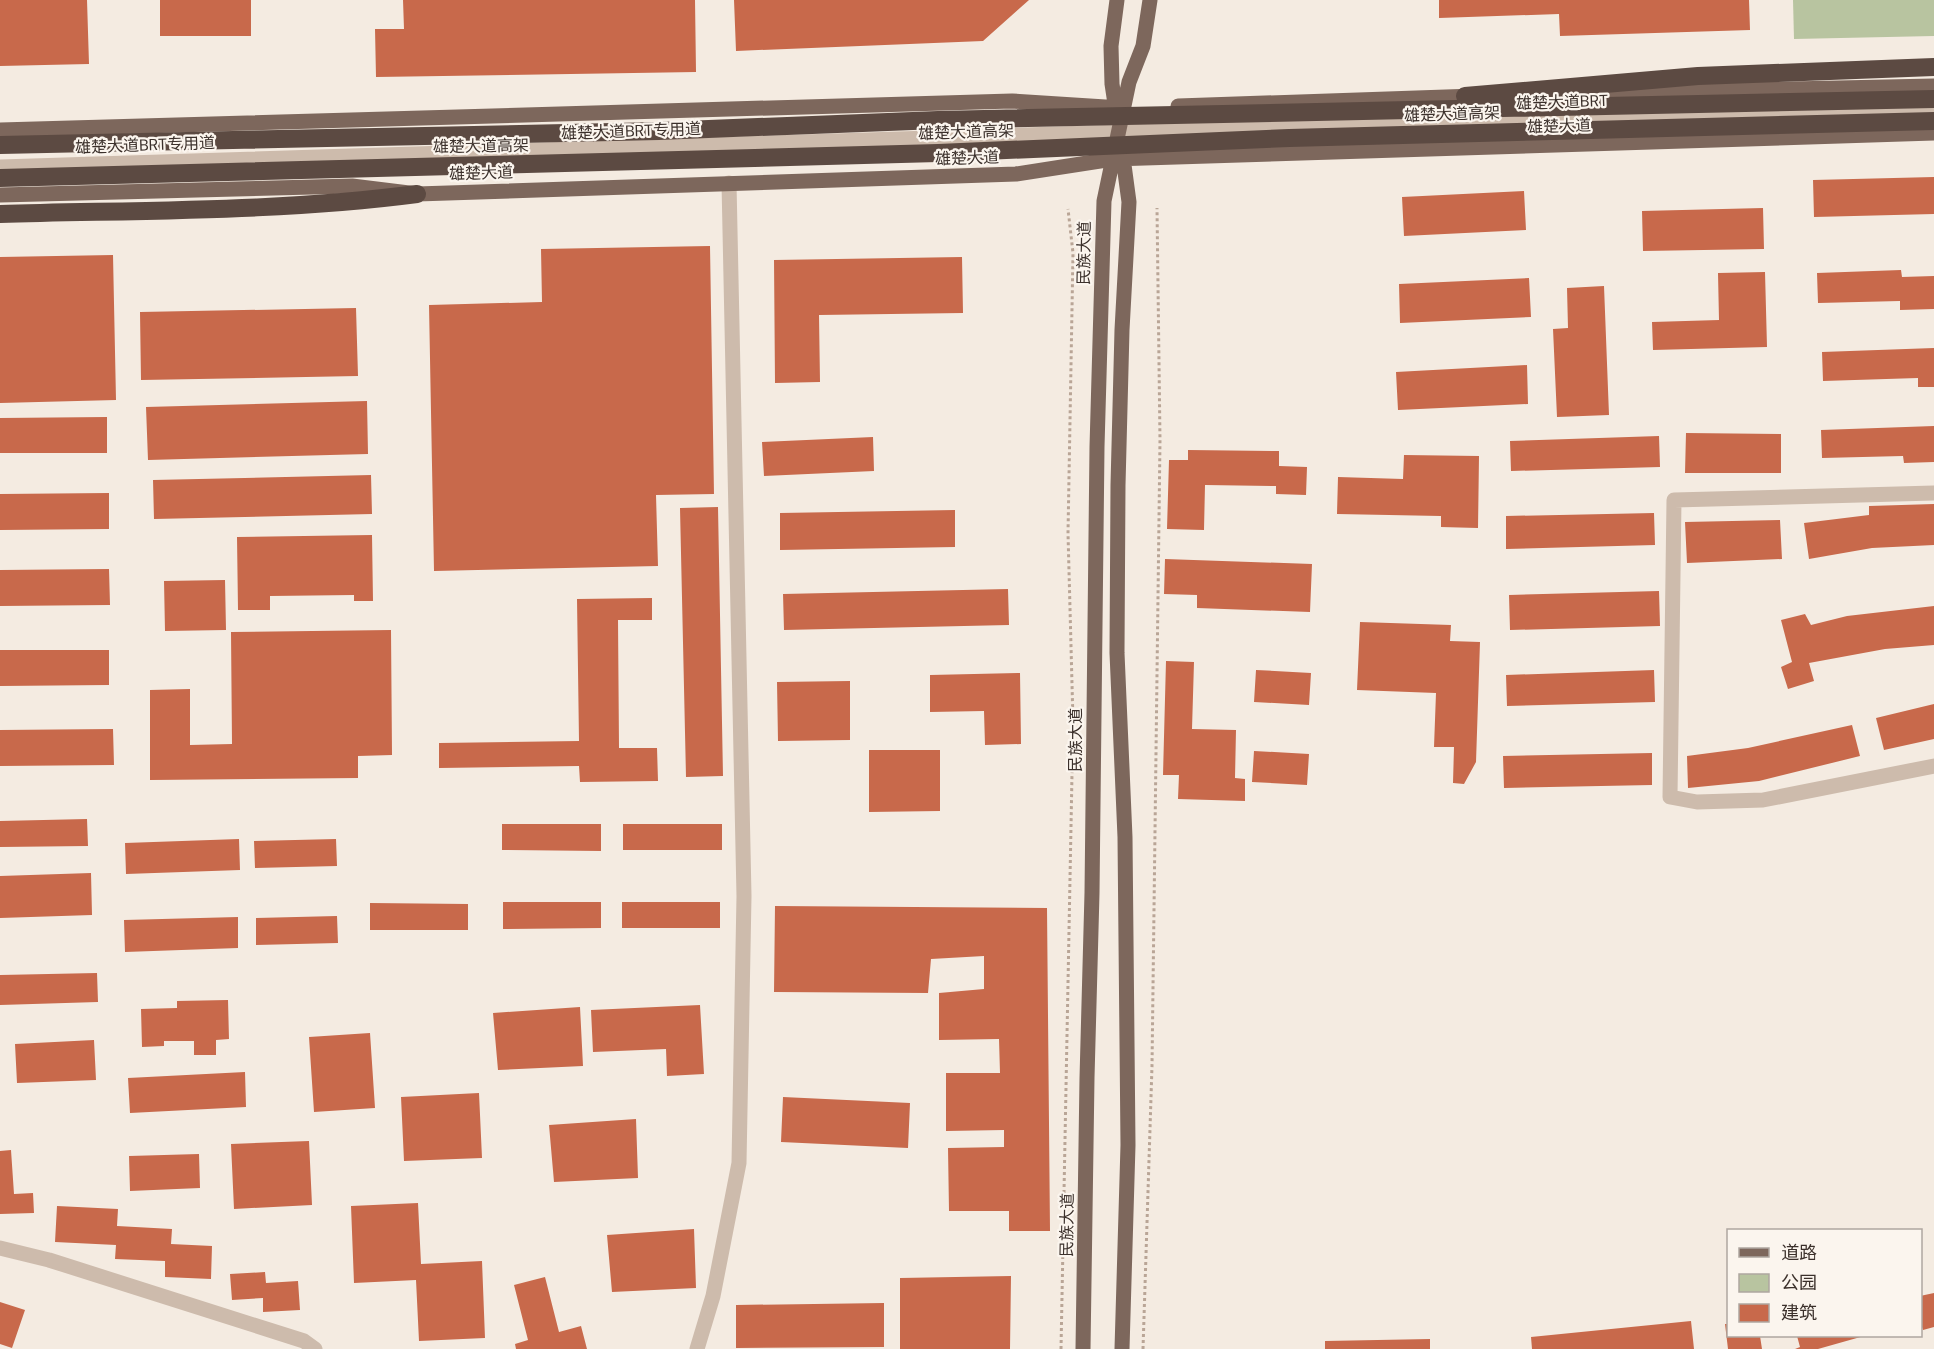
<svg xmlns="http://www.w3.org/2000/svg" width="1934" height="1349" viewBox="0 0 1934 1349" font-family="'DM Sans','Noto Sans SC',sans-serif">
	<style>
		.park { fill: #b8c4a0 }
		.building { fill: #c8694b }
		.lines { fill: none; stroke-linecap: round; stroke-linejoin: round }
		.path { stroke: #b9a596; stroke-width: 3; stroke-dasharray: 3 3; stroke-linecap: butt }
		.minor { stroke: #cdbbac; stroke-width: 15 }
		.major { stroke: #7d675c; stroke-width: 15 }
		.highway { stroke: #5c4a42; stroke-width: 18 }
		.labels { text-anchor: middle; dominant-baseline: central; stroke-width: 4.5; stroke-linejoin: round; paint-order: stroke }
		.street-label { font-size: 16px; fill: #3b302b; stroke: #fbf5ee }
	</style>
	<rect width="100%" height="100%" fill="#f4ebe1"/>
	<!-- park -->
	<path class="park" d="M1793 0H1934V36L1794 39Z"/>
	<!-- building -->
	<path class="building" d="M0 0H87L89 64 0 66Z
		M160 0H251V36H160Z
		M403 0H695L696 72 376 77 375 29H404Z
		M734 0H1029L983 41 736 51Z
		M1439 0H1749L1750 30 1560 36 1559 14 1439 18Z
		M1934 177V214L1814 217 1813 180Z
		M1524 191 1526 230 1404 236 1402 197Z
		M1763 208 1764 249 1643 251 1642 211Z
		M710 246 714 494 656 495 658 566 434 571 429 305 542 302 541 249Z
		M113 255 116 400 0 403V257Z
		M962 257 963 313 819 315 820 382 775 383 774 260Z
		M1901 270 1902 277 1934 276V309L1900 310V301L1818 303 1817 273Z
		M1765 272 1767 347 1653 350 1652 322 1719 320 1718 273Z
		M1529 278 1531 317 1400 323 1399 284Z
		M1604 286 1609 415 1557 417 1553 329 1568 328 1567 288Z
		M356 308 358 376 141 380 140 312Z
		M1934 348V387H1918V378L1823 381 1822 352Z
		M1527 365 1528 404 1398 410 1396 372Z
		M367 401 368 454 148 460 146 407Z
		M107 417V453H0V418Z
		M1934 426V462L1904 463 1903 456 1822 458 1821 430Z
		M1686 433 1781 434V473H1685Z
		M1659 436 1660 467 1511 471 1510 441Z
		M873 437 874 471 764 476 762 442Z
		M1188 450 1279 451V466L1307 467 1306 495 1276 494V486L1205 485 1204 530 1167 529 1169 460H1188Z
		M1404 455 1479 456 1478 528 1441 527V516L1337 514 1338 477 1403 479Z
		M371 475 372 514 154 519 153 480Z
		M109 493V529L0 530V494Z
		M1934 504V545L1872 548 1809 559 1804 523 1869 515V506Z
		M718 507 723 776 686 777 680 508Z
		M955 510V547L780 550V513Z
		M1654 513 1655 545 1506 549V516Z
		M1780 520 1782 559 1687 563 1685 522Z
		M372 535 373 601H354V595L270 596V610H238L237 537Z
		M1165 559 1312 564 1310 612 1197 608V595L1164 594Z
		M109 569 110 605 0 606V570Z
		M225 580 226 630 165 631 164 581Z
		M1008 589 1009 625 784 630 783 594Z
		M1659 591 1660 626 1510 630 1509 595Z
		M652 598V620H618L619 748H657L658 781 580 782 579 766 439 768V743L579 741 577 599Z
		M1934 606V645L1885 649 1809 663 1814 681 1788 689 1781 667 1792 662 1781 620 1805 614 1811 625 1847 616Z
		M1360 622 1451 625 1450 641 1480 642 1476 762 1464 784 1453 783 1454 747H1434L1436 693 1357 690Z
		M391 630 392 755 358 756V778L150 780V690L190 689V745L232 744 231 632Z
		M0 650H109V685L0 686Z
		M1166 661 1194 662 1192 729 1236 730 1235 778 1245 779V801L1178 799 1179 775H1163Z
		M1256 670 1311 673 1309 705 1254 702Z
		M1654 670 1655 702 1507 706 1506 675Z
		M1020 673 1021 744 985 745 984 711 930 712V675Z
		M850 681V740L778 741 777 682Z
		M1934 704V739L1884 750 1876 718Z
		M1852 725 1860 756 1759 781 1688 788 1687 756 1748 748Z
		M113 729 114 765 0 766V730Z
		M869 750H940V811L869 812Z
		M1254 751 1309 754 1307 785 1252 782Z
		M1652 753V785L1504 788 1503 756Z
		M87 819 88 846 0 847V821Z
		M502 824H601V851L502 850Z
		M623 824H722V850H623Z
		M239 839 240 870 126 874 125 843Z
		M336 839 337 866 255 868 254 841Z
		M91 873 92 915 0 918V876Z
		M503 902H601V928L503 929Z
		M622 902H720V928H622Z
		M370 903 468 904V930H370Z
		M775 906 1047 908 1050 1231H1009V1211H949L948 1148 1004 1147V1130L946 1131V1073H1000L999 1039 939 1040V993L984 989V956L931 959 928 993 774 992Z
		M337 916 338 943 256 945V918Z
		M238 917V948L125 952 124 920Z
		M97 973 98 1002 0 1005V975Z
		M228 1000 229 1039 216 1040V1055H194V1041H164V1046L142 1047 141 1009 177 1008V1001Z
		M700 1005 704 1074 667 1076 666 1049 593 1052 591 1010Z
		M580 1007 583 1066 498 1070 493 1013Z
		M370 1033 375 1108 314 1112 309 1037Z
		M94 1040 96 1080 17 1083 15 1044Z
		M245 1072 246 1107 130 1113 128 1078Z
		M479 1093 482 1158 404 1161 401 1097Z
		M783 1097 910 1103 908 1148 781 1142Z
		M636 1119 638 1178 554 1182 549 1125Z
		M309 1141 312 1205 234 1209 231 1144Z
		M11 1150 14 1194 33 1193 34 1213 0 1214V1151Z
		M199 1154 200 1188 130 1191 129 1156Z
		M418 1203 421 1264 482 1261 485 1338 419 1341 416 1280 354 1283 351 1206Z
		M57 1206 118 1209 117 1226 172 1229 171 1244 212 1246 211 1279 165 1277V1261L115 1259 116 1245 55 1242Z
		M694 1229 696 1288 612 1292 607 1235Z
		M265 1272 266 1283 298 1281 300 1310 263 1312V1298L232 1300 230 1274Z
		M1011 1276 1010 1349H900V1278Z
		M545 1277 559 1332 581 1326 587 1349H516L515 1344 528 1340 514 1285Z
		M1934 1293V1327L1923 1330 1920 1321V1296Z
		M0 1302 25 1310 12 1348 0 1344Z
		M884 1303V1347L736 1348V1305Z
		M1691 1321 1694 1349H1532L1531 1337Z
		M1725 1324H1728V1336H1760L1762 1349H1728Z
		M1797 1336H1864L1818 1349H1795L1800 1347Z
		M1430 1339V1349H1325V1341Z"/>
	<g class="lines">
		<!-- path -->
		<path class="path" d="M1061 1349 1073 722 1068 533 1073 253 1068 209
			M1143 1349 1152 1066 1160 440 1157 208"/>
		<!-- minor -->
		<path class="minor" d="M0 167 1120 132 1934 110
			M1934 493 1674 500 1670 797 1697 802 1763 800 1934 766
			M0 1248 49 1260 304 1341 315 1349
			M697 1349 713 1296 739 1163 744 896 729 183"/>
		<!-- major -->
		<path class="major" d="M1586 93 1934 86
			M1178 106 1475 96
			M1117 117 1112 84 1111 46 1117 0
			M0 130 1012 101 1121 108
			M1122 150 1129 202 1122 330 1118 485 1117 653 1125 837 1128 1145 1122 1349
			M0 195 352 186 417 194 1016 174 1113 159 1934 133
			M1083 1349 1087 1078 1092 893 1097 447 1104 201 1129 82 1143 46 1150 0"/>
		<!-- highway -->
		<path class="highway" d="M1465 96 1698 76 1934 67
			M0 145 659 131 938 120 1934 99
			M0 178 938 153 1289 138 1934 121
			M0 214C139 210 279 212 417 194"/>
	</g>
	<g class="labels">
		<!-- street labels -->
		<g class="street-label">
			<text transform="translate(1562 102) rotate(-2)">雄楚大道BRT</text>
			<text transform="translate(1452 114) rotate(-2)">雄楚大道高架</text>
			<text transform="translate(1559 126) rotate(-2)">雄楚大道</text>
			<text transform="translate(631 131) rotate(-2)">雄楚大道BRT专用道</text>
			<text transform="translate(966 132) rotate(-2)">雄楚大道高架</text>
			<text transform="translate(145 145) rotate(-2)">雄楚大道BRT专用道</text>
			<text transform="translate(481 146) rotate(-1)">雄楚大道高架</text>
			<text transform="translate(967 158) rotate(-2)">雄楚大道</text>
			<text transform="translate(481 173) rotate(-2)">雄楚大道</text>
			<text transform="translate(1084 253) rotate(-89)">民族大道</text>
			<text transform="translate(1075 740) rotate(-90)">民族大道</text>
			<text transform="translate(1067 1225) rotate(-89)">民族大道</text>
		</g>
	</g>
	<!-- legend -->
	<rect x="1727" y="1229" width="195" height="108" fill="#fbf5ee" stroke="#aea6a0" stroke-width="1.5"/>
	<rect x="1739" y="1248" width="30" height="9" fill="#7d675c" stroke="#aea6a0" stroke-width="1.5"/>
	<text x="1781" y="1259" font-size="18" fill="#3b302b">道路</text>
	<rect x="1739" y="1274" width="30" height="18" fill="#b8c4a0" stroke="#aea6a0" stroke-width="1.5"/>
	<text x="1781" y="1289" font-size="18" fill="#3b302b">公园</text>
	<rect x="1739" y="1304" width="30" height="18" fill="#c8694b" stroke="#aea6a0" stroke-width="1.5"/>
	<text x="1781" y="1319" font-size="18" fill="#3b302b">建筑</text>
</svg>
